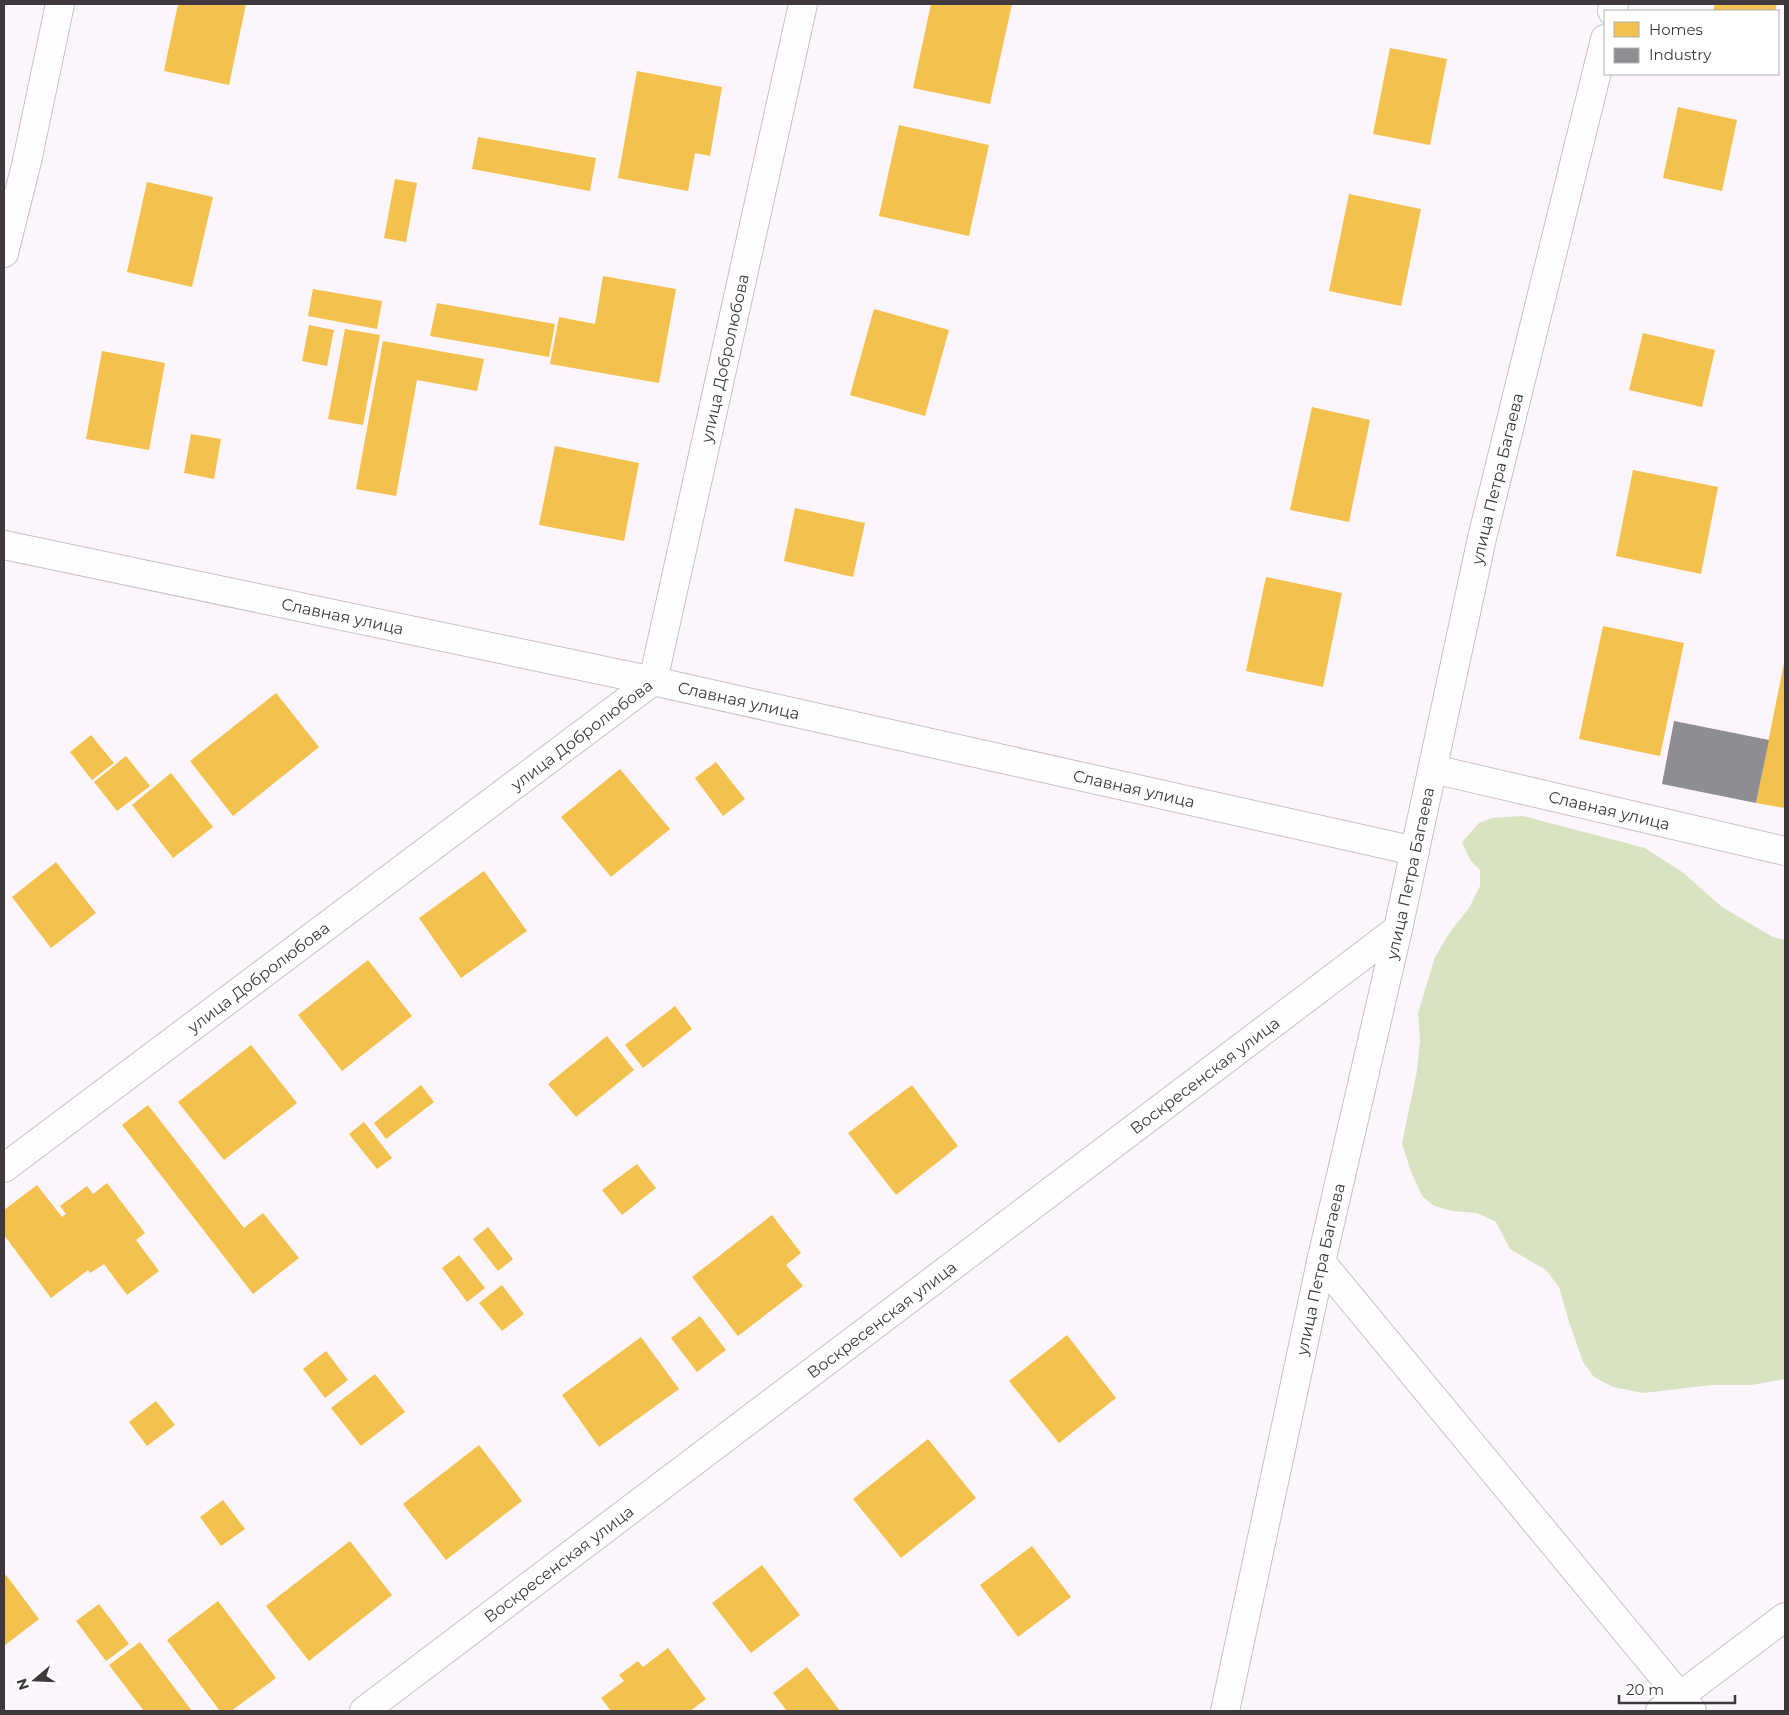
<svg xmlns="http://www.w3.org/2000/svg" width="1789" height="1715" viewBox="0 0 1789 1715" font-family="Montserrat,sans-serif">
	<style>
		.green { fill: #d8e3c1 }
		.homes { fill: #f2c14e }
		.industry { fill: #8d8d92 }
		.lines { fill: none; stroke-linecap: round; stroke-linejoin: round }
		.minor-casing { stroke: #c7c1c6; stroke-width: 30 }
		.minor { stroke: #fffefe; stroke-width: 28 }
		.labels { text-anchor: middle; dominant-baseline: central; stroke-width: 5; stroke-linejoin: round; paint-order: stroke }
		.street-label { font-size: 16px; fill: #3f393e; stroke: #fff }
	</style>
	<rect width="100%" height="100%" fill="#fcf5fb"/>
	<!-- green -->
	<path class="green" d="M1523 816 1645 848 1682 872 1722 907 1773 937 1785 940V1379L1751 1385H1712L1643 1393 1613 1387 1594 1377 1583 1362 1569 1322 1559 1287 1546 1270 1510 1249 1496 1222 1477 1213 1452 1211 1434 1206 1422 1196 1410 1169 1402 1143 1417 1071 1420 1040 1418 1013 1435 957 1450 932 1469 908 1480 886V870L1470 860 1462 842 1479 823 1492 818Z"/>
	<!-- homes -->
	<path class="homes" d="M178 4H246L229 85 164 71Z
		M931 4H1012L990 104 913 88Z
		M1715 4H1777L1775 11H1713Z
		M1390 48 1447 59 1430 145 1373 134Z
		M637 71 722 87 710 156 695 153 688 191 618 178Z
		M1678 107 1737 120 1722 191 1663 178Z
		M899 125 989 145 969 236 879 216Z
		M478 137 596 158 590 191 472 169Z
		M395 179 417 183 406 242 384 238Z
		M147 182 213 197 192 287 127 272Z
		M1349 194 1421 209 1401 306 1329 291Z
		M603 276 676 289 659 383 550 364 559 317 595 324Z
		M313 289 382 301 377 329 308 316Z
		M437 303 555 324 549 357 430 336Z
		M874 309 949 330 925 416 850 395Z
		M309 325 334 330 327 366 302 361Z
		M345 329 380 335 363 425 328 419Z
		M1643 333 1715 350 1702 407 1629 390Z
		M383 341 484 359 477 391 417 380 396 496 356 489Z
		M102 351 165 363 149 450 86 439Z
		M1312 407 1370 420 1349 522 1290 510Z
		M191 434 221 439 214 479 184 473Z
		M555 446 639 463 624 541 539 525Z
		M1633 470 1718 487 1701 574 1616 556Z
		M795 508 865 523 853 577 784 561Z
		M1266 577 1342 593 1323 687 1246 671Z
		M1603 626 1684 643 1660 756 1579 739Z
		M1784 663H1785V808L1756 803Z
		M276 693 319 747 233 816 190 761Z
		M91 735 114 763 92 780 70 752Z
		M126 756 150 786 117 811 94 782Z
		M716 762 745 799 723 816 695 778Z
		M620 769 670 829 611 877 561 817Z
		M171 773 213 827 173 858 132 805Z
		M56 862 96 913 51 948 12 897Z
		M484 871 527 931 461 978 419 918Z
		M368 960 412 1016 342 1071 298 1015Z
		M675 1006 692 1029 643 1068 625 1045Z
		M607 1036 634 1070 576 1117 548 1084Z
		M251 1045 297 1103 224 1160 178 1102Z
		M421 1085 434 1102 386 1139 374 1123Z
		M912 1085 958 1146 896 1195 848 1133Z
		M148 1105 244 1228 263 1213 299 1258 253 1294 122 1125Z
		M364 1122 392 1158 377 1169 349 1134Z
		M637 1164 656 1188 622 1215 602 1190Z
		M107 1183 145 1233 136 1240 159 1271 127 1295 104 1264 90 1273 88 1270 51 1298 4 1235V1210L37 1185 62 1217 66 1214 60 1206 87 1186 93 1194Z
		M772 1215 801 1253 786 1265 803 1286 738 1336 692 1277Z
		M488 1227 513 1259 498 1271 473 1239Z
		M459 1255 485 1288 467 1302 442 1268Z
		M502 1285 524 1314 502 1331 479 1303Z
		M700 1316 726 1350 697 1372 671 1338Z
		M1067 1335 1116 1398 1059 1443 1009 1381Z
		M641 1337 679 1389 599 1447 562 1395Z
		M326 1351 348 1380 325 1398 303 1369Z
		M375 1374 405 1412 361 1446 331 1408Z
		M156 1401 175 1425 147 1446 129 1422Z
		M928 1439 976 1498 901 1558 853 1499Z
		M479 1445 522 1501 446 1560 403 1504Z
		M223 1500 245 1529 221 1546 200 1517Z
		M350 1541 392 1595 309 1661 266 1606Z
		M1032 1546 1071 1597 1018 1637 980 1585Z
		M762 1565 800 1615 751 1653 712 1603Z
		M6 1575 39 1619 4 1646V1576Z
		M218 1601 276 1678 231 1711H220L167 1640Z
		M99 1604 129 1644 106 1661 76 1621Z
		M140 1642 192 1711H144L109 1665Z
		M668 1648 706 1699 690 1711H611L601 1698 624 1681 619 1675 638 1661 643 1667Z
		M807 1667 840 1711H787L773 1693Z"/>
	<!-- industry -->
	<path class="industry" d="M1674 721 1769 740 1756 803 1662 784Z"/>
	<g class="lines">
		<!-- minor casing -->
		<g class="minor-casing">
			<g id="minor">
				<path d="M1612 11 1614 4"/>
				<path d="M4 253 27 161 60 4"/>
				<path id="s1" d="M4 545 653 681 1415 851"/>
				<path id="s2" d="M1433 769 1785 851"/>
				<path id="s3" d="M4 1168 653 681 803 4"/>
				<path d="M1321 1262 1692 1711"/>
				<path id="s4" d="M364 1711 1398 929"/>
				<path id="s5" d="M1225 1711 1321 1262 1398 929 1482 538 1605 39"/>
				<path d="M1660 1711 1785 1617"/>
			</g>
		</g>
		<!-- minor -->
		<use href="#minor" class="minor"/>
	</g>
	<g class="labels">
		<!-- street labels -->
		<g class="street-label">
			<text stroke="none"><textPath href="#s3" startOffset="1142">улица Добролюбова</textPath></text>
			<text stroke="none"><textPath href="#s5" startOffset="1262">улица Петра Багаева</textPath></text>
			<text stroke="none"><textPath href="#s1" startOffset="346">Славная улица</textPath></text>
			<text stroke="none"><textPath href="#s1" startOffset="751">Славная улица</textPath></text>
			<text stroke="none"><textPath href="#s3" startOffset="722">улица Добролюбова</textPath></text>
			<text stroke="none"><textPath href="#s1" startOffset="1156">Славная улица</textPath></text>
			<text stroke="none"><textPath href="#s2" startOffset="181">Славная улица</textPath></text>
			<text stroke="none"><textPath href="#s5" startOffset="858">улица Петра Багаева</textPath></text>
			<text stroke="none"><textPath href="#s3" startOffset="318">улица Добролюбова</textPath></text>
			<text stroke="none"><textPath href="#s4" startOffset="1054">Воскресенская улица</textPath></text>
			<text stroke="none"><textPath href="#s5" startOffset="452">улица Петра Багаева</textPath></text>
			<text stroke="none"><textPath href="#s4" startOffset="649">Воскресенская улица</textPath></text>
			<text stroke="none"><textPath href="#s4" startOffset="244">Воскресенская улица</textPath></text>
		</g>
	</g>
	<!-- border -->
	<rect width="1789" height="1715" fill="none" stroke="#3f393e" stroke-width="10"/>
	<!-- legend -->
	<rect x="1604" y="10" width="175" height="65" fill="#ffffff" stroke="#b2b0b2"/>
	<rect x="1614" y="22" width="25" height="15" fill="#f2c14e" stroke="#b2b0b2"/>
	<text x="1649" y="35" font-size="15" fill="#3f393e">Homes</text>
	<rect x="1614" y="48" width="25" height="15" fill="#8d8d92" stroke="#b2b0b2"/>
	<text x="1649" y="60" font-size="15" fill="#3f393e">Industry</text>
	<!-- north arrow -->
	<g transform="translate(35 1680) rotate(251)" stroke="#ffffff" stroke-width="4" paint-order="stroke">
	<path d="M0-4L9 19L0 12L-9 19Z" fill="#3f393e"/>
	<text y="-8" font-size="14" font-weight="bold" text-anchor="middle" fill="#3f393e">N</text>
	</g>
	<!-- scale -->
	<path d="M1619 1695v8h116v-8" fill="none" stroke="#3f393e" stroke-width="2.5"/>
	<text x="1626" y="1695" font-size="15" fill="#3f393e" stroke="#ffffff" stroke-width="4" paint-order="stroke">20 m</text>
</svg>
